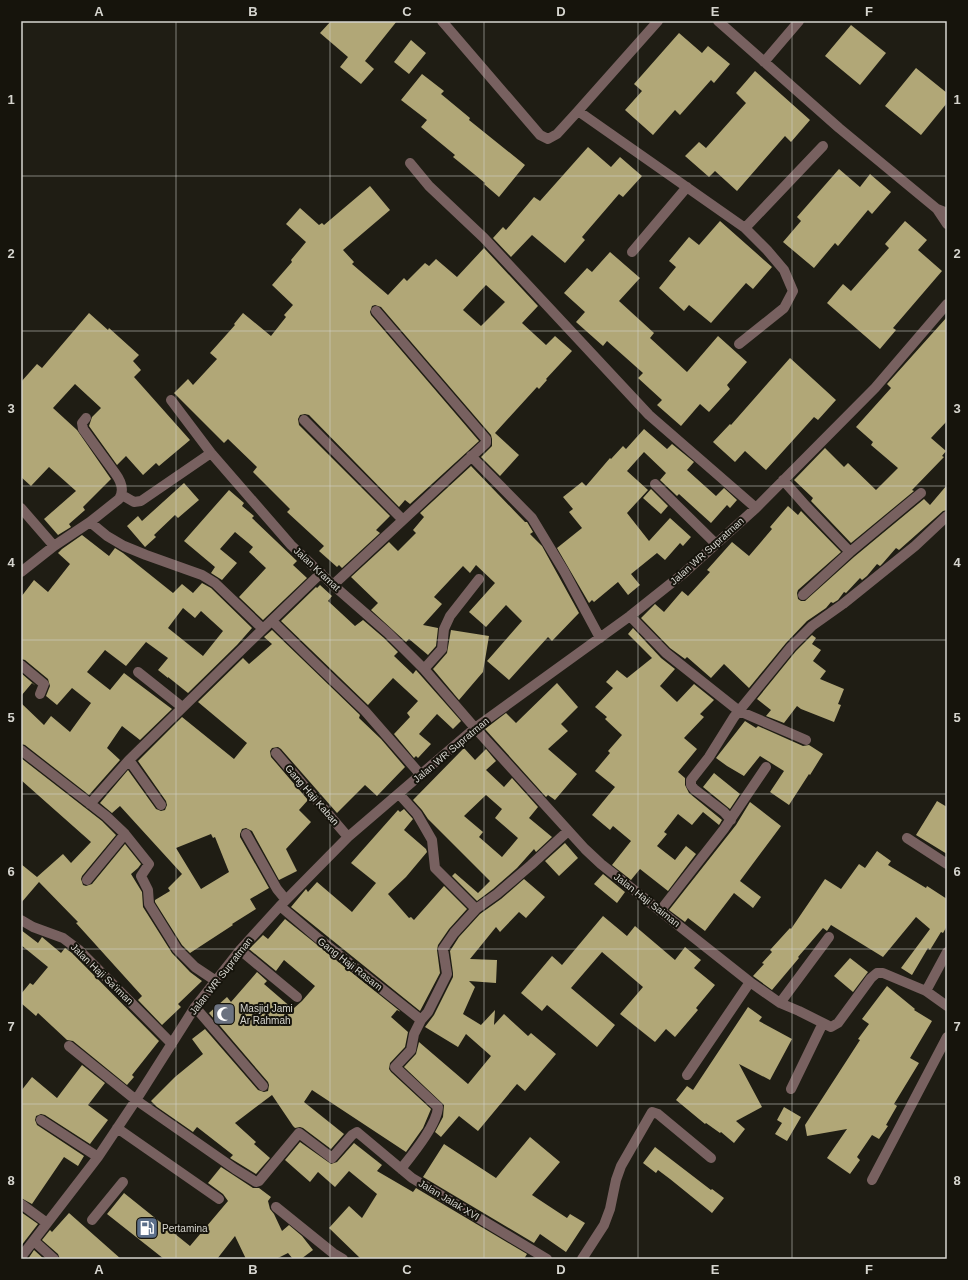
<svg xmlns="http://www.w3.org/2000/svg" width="968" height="1280" viewBox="0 0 968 1280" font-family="Helvetica,sans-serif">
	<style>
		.building { fill: #b1a777; fill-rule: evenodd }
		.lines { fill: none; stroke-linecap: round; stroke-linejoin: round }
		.minor { stroke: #786160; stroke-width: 10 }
		.grid { fill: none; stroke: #d6d5cf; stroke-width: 1; stroke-opacity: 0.55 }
		.labels { text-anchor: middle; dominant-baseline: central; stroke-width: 4; stroke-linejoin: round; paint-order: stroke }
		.street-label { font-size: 10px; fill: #d6d5cf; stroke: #16140c }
		.poi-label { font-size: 10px; fill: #d6d5cf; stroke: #16140c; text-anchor: start }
		.neatline { fill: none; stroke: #d6d5cf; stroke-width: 1.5 }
		.grid-label { font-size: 13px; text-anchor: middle; font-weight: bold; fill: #d6d5cf }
	</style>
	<rect width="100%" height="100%" fill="#1f1d14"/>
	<!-- building -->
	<path class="building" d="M331 21H397L365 61 374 69 361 84 340 67 348 57 320 33Z
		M851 25 886 53 860 85 825 56Z
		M679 33 702 53 708 46 730 64 714 83 711 80 680 115 675 110 653 135 625 110 642 91 634 84Z
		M411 40 426 53 409 74 394 62Z
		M916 68 947 93V103L921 135 885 106Z
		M755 71 810 120 791 142 785 136 737 191 715 171 709 177 685 156 699 142 706 148 746 103 736 93Z
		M422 74 444 91 441 94 470 118 469 120 525 165 499 197 484 184 485 183 453 157 455 155 421 127 427 120 401 100Z
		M588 147 611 167 620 157 642 176 623 197 619 194 582 237 585 240 565 263 532 235 511 257 493 238 503 227 506 230 534 197 540 201Z
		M839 169 860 187 870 174 891 192 872 214 868 210 838 246 835 243 814 268 783 242 801 221 797 217Z
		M370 186 390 210 343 250 354 262 352 264 388 295 404 278 407 281 425 263 429 266 436 259 457 277 484 248 538 306 522 323 546 345 555 336 572 351 546 379 547 380 539 389 537 387 495 433 519 455 500 476 481 457 492 446V439L491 435 381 307 375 305 372 306 370 312 371 315 479 441 410 504 405 500 399 507 309 415 305 414 300 415 298 419 299 425 390 516 376 530 380 533 342 568 339 565 337 567 319 551 324 546 287 512 290 509 253 472 257 467 228 439 224 443 174 393 188 379 193 385 217 359 210 353 235 325 234 324 243 313 271 336 286 317 284 315 293 305 272 285 292 262 291 260 306 242 286 224 300 208 319 225 322 223 324 225ZM486 285 505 302 481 326 463 310Z
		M720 221 772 267 753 289 746 283 711 323 689 305 684 311 659 288 676 267 669 261 689 237 699 245Z
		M905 221 927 240 918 250 942 271 893 328 896 330 880 349 827 303 843 284 851 291 889 248 885 244Z
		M610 252 640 278 619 301 654 333 650 338 687 372 718 336 747 362 727 385 730 389 709 412 700 404 681 426 657 405 662 400 638 378 643 373 607 341 603 346 576 322 585 312 564 293 587 268 592 272Z
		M89 313 108 330 109 328 139 355 133 361 141 370 134 377 190 440 159 466 156 463 143 475 126 456 117 465 89 426 92 417 101 408 75 384 53 408 77 430 111 479 83 507 85 510 69 524 71 527 58 535 44 519 76 491 49 467 31 486 21 477V382L37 364 42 368Z
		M947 317V421L931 438 946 451 942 456 944 457 912 490 914 491 851 543 811 501 813 498 794 480 825 448 844 467 848 463 876 490 898 468 871 445 873 442 856 427 891 388 887 384Z
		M790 358 836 400 818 420 814 417 766 470 745 451 735 462 713 442 730 424 731 425Z
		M644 429 667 449 672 444 694 462 687 470 716 496 724 488 737 500 730 508 727 505 711 523 679 494 677 496 660 480 666 473 644 452 627 471 648 490 627 513 649 541 670 518 691 537 683 546 680 543 665 560 657 553 631 574 640 585 628 595 618 582 594 602 592 600 589 603 557 548 582 528 569 512 573 509 563 497 582 482 586 486 610 458 611 459 623 446 626 449Z
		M471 466 525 522H527L533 532 530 534 542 546 579 613 552 641 548 637 509 680 487 661 522 621 506 605 486 627 469 612 495 583 476 565 470 573 463 566 434 597 442 604 423 625 438 628 436 646 428 655 409 639 406 642 371 610 378 603 351 577 389 542 398 551 416 533 413 530 424 517 420 513Z
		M184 483 199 500 178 518 175 515 154 535 156 537 145 547 127 526 138 516 142 521Z
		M947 485V510L943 511 899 550 896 548 883 563 880 566 877 564 867 576 862 580 860 578 846 593 844 592 838 600 833 603 831 602 826 608 807 621 786 643 749 688 724 664 711 678 687 657 685 659 670 648 641 618 655 604 664 612 682 591 688 596 710 572 707 570 732 542 749 556 772 529 770 527 788 506 798 515 801 511 841 552 798 590 797 593 798 599 801 601H805L854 557 924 499 930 505Z
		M651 489 668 506 661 514 643 498Z
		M229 490 244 503 242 506 254 516 252 518 297 561 293 565 307 578 263 620 239 597 266 568 249 552 253 547 235 532 220 549 237 563 222 580 211 573 215 567 184 541Z
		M82 535 109 556 115 548 123 553 173 593 182 584 193 593 202 583 211 588 252 628 237 645 188 693 168 677V678L158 670 168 658 146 642 126 666 105 650 87 672 110 690 124 673 172 709 140 740 122 726 107 748 120 760 89 795 25 745 21 744V703L44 725 51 716 70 732 91 703 72 688 57 705 46 696 50 686 48 679 25 660 21 659V597L34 580 48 592 70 564 58 553 62 549ZM183 608 195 618 201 611 223 631 203 656 168 628Z
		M320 585 332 596 328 601 355 626 363 620 384 638 398 652 394 656 413 674 416 670 461 721 453 729 437 714 419 734 431 744 418 758 416 756 414 758 394 734 410 717 407 713 418 701 393 678 368 705 281 621 316 587 317 588Z
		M633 628 661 658 675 669 660 686 677 702 694 684 714 700 700 714 704 717 684 738 697 749 678 772 685 778V785L689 793 722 820 719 825 703 812 692 825 678 814 664 832 667 834 657 846 675 860 686 846 696 854 668 891 640 869 631 880 612 865 631 841 613 826 610 830 592 815 615 787 595 771 610 753 608 751 622 735 605 719 607 717 595 707 613 688 606 682 617 670 627 678 652 658 628 634Z
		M272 630 360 715 359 718 381 739 405 767 377 796 365 785 337 813 281 749 278 747 272 748 270 751 271 757 308 800 299 810 311 822 286 849 297 871 279 880 252 831 246 828 242 829 240 834V837L269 888 250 899 256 909 232 924 233 925 190 953 182 945 155 902V900L170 891 168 888 182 874 120 806 112 813 100 803 128 770 156 809 161 811 165 810 167 805 166 801 138 761 182 717 234 759 247 743 198 702 243 658 249 664 272 644 264 637ZM211 834 213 838 215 837 229 872 201 889 176 848Z
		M451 630 489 636 483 672 459 700 433 669 447 653Z
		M812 635 816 638 812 644 821 650 813 661 826 671 820 679 844 689 838 704 841 705 834 722 801 709 797 706 784 723 766 716 771 710 757 699 796 651Z
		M21 673 36 686 32 683 21 696Z
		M557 683 578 707 561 724 568 731 548 749 577 774 555 800 548 795 546 797 485 729 506 713 516 723Z
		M745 721 756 728 758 726 803 746 809 745 823 754 810 775 809 774 789 805 770 792 784 771 760 756 744 776 727 766 716 758Z
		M464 748 475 760 486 749 496 761 486 770 504 787 512 778 538 807 529 818 552 837 536 852 534 849 517 868 493 889 477 901 452 876 455 873 478 893 490 881 428 819 422 810 413 800ZM486 795 502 809 495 818 518 838 502 857 479 837 483 832 464 816Z
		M21 758 102 821 116 835 82 876 81 879 83 885 86 886 92 884 125 844 141 864 138 868 131 874 142 892 143 907 172 953 190 972 202 981 178 1004 181 1007 162 1025 138 1000 142 996 86 934 76 923 78 922 39 882 21 903V864L37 877 63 854 71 863 91 842 21 780Z
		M714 773 740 794 730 809 703 787Z
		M937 801 947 807V854L916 835Z
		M750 802 781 826 740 881 761 897 753 908 734 893 705 931 688 918 685 922 669 910 736 825Z
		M404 809 413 819 404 830 426 849 427 852 406 877 388 894 409 918 411 917 414 920 444 886 467 909 449 929 438 945 437 950 440 973 420 1011 291 907 306 889 308 892 317 882 352 912 376 883 351 863 398 810 400 812Z
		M565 843 578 858 559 876 545 861Z
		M877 851 891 861 888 865 926 888 927 886 947 899V926L943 933 941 932 930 950 928 948 912 975 901 968 930 929 916 917 883 957 831 925 827 931 823 928 798 957 799 958 772 990 753 976 764 964 762 963 772 952 770 950 790 928 791 929 825 879 841 889 859 864 865 868Z
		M603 874 625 892 617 903 594 884Z
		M524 879 545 897 526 918 519 912 500 932 496 927 470 959 497 960 496 983 469 981 475 987 463 1014 481 1025 495 1010 494 1025 504 1014 528 1036 531 1033 556 1054 525 1091 517 1084 478 1131 459 1116 441 1137 435 1132 443 1117 444 1105 404 1067 416 1054 419 1042 468 1084 491 1056 466 1034 458 1047 425 1027 434 1015 453 977V973L450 951 459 937 480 914 501 899Z
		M603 916 627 936 635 926 675 960 685 947 701 960 694 968 715 985 696 1008 698 1010 675 1037 666 1029 655 1042 620 1014 643 987 602 952 571 988 615 1025 597 1047 547 1005 542 1011 521 993 552 956 562 965Z
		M285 919 401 1012 397 1010 391 1017 408 1032 405 1047 390 1063 389 1069 391 1072 431 1109 423 1128 406 1152 312 1090 304 1102 344 1134 331 1149 303 1128 300 1127 295 1128 293 1126 272 1095 235 1123 256 1142 254 1144 270 1158 256 1174 230 1158 233 1155 197 1127 193 1132 157 1107 151 1101 175 1077 203 1054 192 1039 205 1029 258 1090 264 1092 268 1091 269 1085 268 1082 209 1013 227 997 231 1002 257 972 267 981 264 984 293 1009 302 1001 315 986 284 960 276 971 249 949 263 935 268 939Z
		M21 930 38 943 42 937 61 953 65 948 72 953 159 1041 132 1075 134 1077 127 1085 73 1041 67 1040 38 1013 36 1016 21 1003V994L30 983 33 985 48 967 21 945Z
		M850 958 868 972 853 992 834 976Z
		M887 986 915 1009 914 1010 932 1021 910 1058 919 1063 894 1104 897 1106 886 1125 888 1126 879 1139 872 1135 857 1157 860 1160 850 1174 827 1158 847 1129 807 1136 805 1125 860 1040 858 1039 869 1024 862 1019Z
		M748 1007 762 1017 759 1021 792 1039 770 1080 739 1064 762 1107 736 1121 745 1129 734 1143 721 1132 720 1133 706 1123 705 1124 676 1100 687 1086 693 1090Z
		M82 1065 105 1083 88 1105 108 1120 90 1144 45 1115 41 1114 36 1116 35 1120 37 1125 84 1156 78 1166 64 1157 32 1204 21 1198V1091L32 1077 57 1098Z
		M784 1107 801 1117 787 1141 775 1134 782 1123 777 1120Z
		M530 1137 560 1162 532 1195 567 1218 570 1214 585 1223 566 1252 540 1234 534 1243 423 1177 444 1144 496 1178Z
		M300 1142 331 1164 337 1162 354 1143 382 1165 377 1171 413 1192 416 1188 527 1254 524 1259H361L329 1228 349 1206 362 1218 377 1194 349 1171 335 1187 318 1172 310 1182 285 1160Z
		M655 1147 711 1190 712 1189 724 1198 712 1213 670 1179 658 1170 656 1173 643 1163Z
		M221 1167 253 1188H259L271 1197 268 1201 270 1209 274 1214 282 1231 289 1225 302 1236 313 1250 301 1259H293L288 1253 276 1259H246L235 1236 217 1259H164L107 1214 124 1193 190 1246 228 1201 223 1194 208 1183Z
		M21 1212 38 1224 21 1246Z
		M69 1213 121 1259H60L58 1254 42 1240 50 1230 52 1232Z
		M34 1250 44 1259H28Z"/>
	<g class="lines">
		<!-- minor -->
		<path class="minor" d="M442 21 540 135 548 139 557 134 578 111 745 228 767 250 784 270 793 291 784 308 739 344
			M718 21 839 128 937 209 947 213
			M764 62 799 21
			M578 111 658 21
			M410 163 429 186 484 238 649 415 756 508
			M937 209 947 224
			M745 228 823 146
			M632 252 687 187
			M171 400 211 453 291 545 333 585 388 633 424 669 475 728 585 849 601 864 750 982 687 1075
			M86 418 82 423 83 429 115 473C121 481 125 490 119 499L90 522
			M304 420 403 520
			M471 456 532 518 564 571 600 638
			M783 480 806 506 850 552
			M655 484 716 544
			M122 495 134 502 141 501 211 453
			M21 508 54 546
			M21 572 54 546 90 522 107 536 124 546 146 555 202 575 215 583 263 629 321 573
			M333 585 486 443V439L376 311
			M803 595 850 552 921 493
			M630 616 666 653 739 711 806 740
			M272 621 316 664 365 711 420 774
			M21 665 44 684 40 694
			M424 669 442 649 444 629 450 616 479 579
			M138 672 182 707
			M21 750 106 816 125 834 149 864 141 876 148 890 149 904 177 949 195 967 216 981
			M276 753 348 837
			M399 794 417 814 432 840 435 868 476 909
			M90 804 129 760
			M161 805 129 760 263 629
			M731 820 724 812 694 789 691 785V780L709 757 734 717 791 647 812 626 843 604 915 546 947 516
			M246 834 277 889 286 900
			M907 838 947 864
			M87 880 125 834
			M280 906 319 939 421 1020
			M660 911 724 829 766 767
			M21 920 33 927 63 938 79 950 172 1044
			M240 950 297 997
			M750 982 780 1003 799 1011 831 1027 838 1023 871 978 877 973H883L926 991 947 1006
			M926 991 947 952
			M780 1003 829 937
			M195 1007 263 1086
			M69 1046 136 1100 235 1169 256 1182 259 1181 299 1133 332 1158 352 1135 357 1132 412 1178 547 1259
			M791 1089 823 1023
			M41 1120 98 1157
			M117 1128 219 1199
			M401 1169C412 1155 437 1125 438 1107L395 1067 411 1050 414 1034 421 1020 428 1012 447 974 443 949 454 933 476 909 497 894 531 865 568 831
			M872 1180 947 1037
			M21 1204 47 1223
			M276 1207 333 1253 343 1259
			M92 1220 123 1182
			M34 1241 54 1259
			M21 1257 98 1157 136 1100 195 1007 240 950 280 906 348 837 475 728 630 616 684 573 716 544 756 508 875 388 947 304
			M582 1259 604 1225 610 1209 616 1180 621 1166 652 1112 658 1114 711 1158"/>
	</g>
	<!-- grid -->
	<path class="grid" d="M176 21V1259M330 21V1259M484 21V1259M638 21V1259M792 21V1259M21 176H947M21 331H947M21 486H947M21 640H947M21 794H947M21 949H947M21 1104H947"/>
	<!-- icons -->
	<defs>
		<g id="mosque-square" transform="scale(1.15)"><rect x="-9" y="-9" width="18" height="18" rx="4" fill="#6b7280" stroke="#16140c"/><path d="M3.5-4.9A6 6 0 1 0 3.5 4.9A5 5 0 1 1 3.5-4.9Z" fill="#fff"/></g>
		<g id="fuel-square" transform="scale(1.15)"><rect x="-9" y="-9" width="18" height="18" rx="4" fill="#5c6f8a" stroke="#16140c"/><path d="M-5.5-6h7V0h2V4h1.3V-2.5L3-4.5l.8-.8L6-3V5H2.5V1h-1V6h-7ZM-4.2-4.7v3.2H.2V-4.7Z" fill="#fff"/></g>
	</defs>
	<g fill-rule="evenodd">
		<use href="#mosque-square" x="224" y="1014"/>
		<use href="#fuel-square" x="147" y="1228"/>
	</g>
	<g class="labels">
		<!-- street labels -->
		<g class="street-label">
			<text transform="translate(707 551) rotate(-42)">Jalan WR Supratman</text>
			<text transform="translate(317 569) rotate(43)">Jalan Kramat</text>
			<text transform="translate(451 750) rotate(-40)">Jalan WR Supratman</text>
			<text transform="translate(312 795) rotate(49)">Gang Haji Kaban</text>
			<text transform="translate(647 900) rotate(38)">Jalan Haji Saiman</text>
			<text transform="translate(350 964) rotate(38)">Gang Haji Rasam</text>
			<text transform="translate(102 974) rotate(44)">Jalan Haji Sa'iman</text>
			<text transform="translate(221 976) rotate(-52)">Jalan WR Supratman</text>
			<text transform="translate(449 1200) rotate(31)">Jalan Jalak XVI</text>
		</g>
		<!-- poi labels -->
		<g class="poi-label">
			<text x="240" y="1008">Masjid Jami<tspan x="240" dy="12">Ar Rahmah</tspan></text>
			<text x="162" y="1228">Pertamina</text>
		</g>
	</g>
	<!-- border -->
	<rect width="968" height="1280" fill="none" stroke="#16140c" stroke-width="44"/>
	<rect x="22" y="22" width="924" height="1236" class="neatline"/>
	<g class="grid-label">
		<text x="99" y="16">A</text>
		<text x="253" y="16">B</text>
		<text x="407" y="16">C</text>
		<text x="561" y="16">D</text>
		<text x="715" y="16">E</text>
		<text x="869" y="16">F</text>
		<text x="11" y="104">1</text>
		<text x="957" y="104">1</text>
		<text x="11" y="258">2</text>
		<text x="957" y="258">2</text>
		<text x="11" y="413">3</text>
		<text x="957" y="413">3</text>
		<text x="11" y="567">4</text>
		<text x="957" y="567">4</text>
		<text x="11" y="722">5</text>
		<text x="957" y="722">5</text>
		<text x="11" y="876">6</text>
		<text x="957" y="876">6</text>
		<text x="11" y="1031">7</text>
		<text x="957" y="1031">7</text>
		<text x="11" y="1185">8</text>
		<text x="957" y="1185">8</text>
		<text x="99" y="1274">A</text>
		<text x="253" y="1274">B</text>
		<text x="407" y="1274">C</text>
		<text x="561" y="1274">D</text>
		<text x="715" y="1274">E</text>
		<text x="869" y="1274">F</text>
	</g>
</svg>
